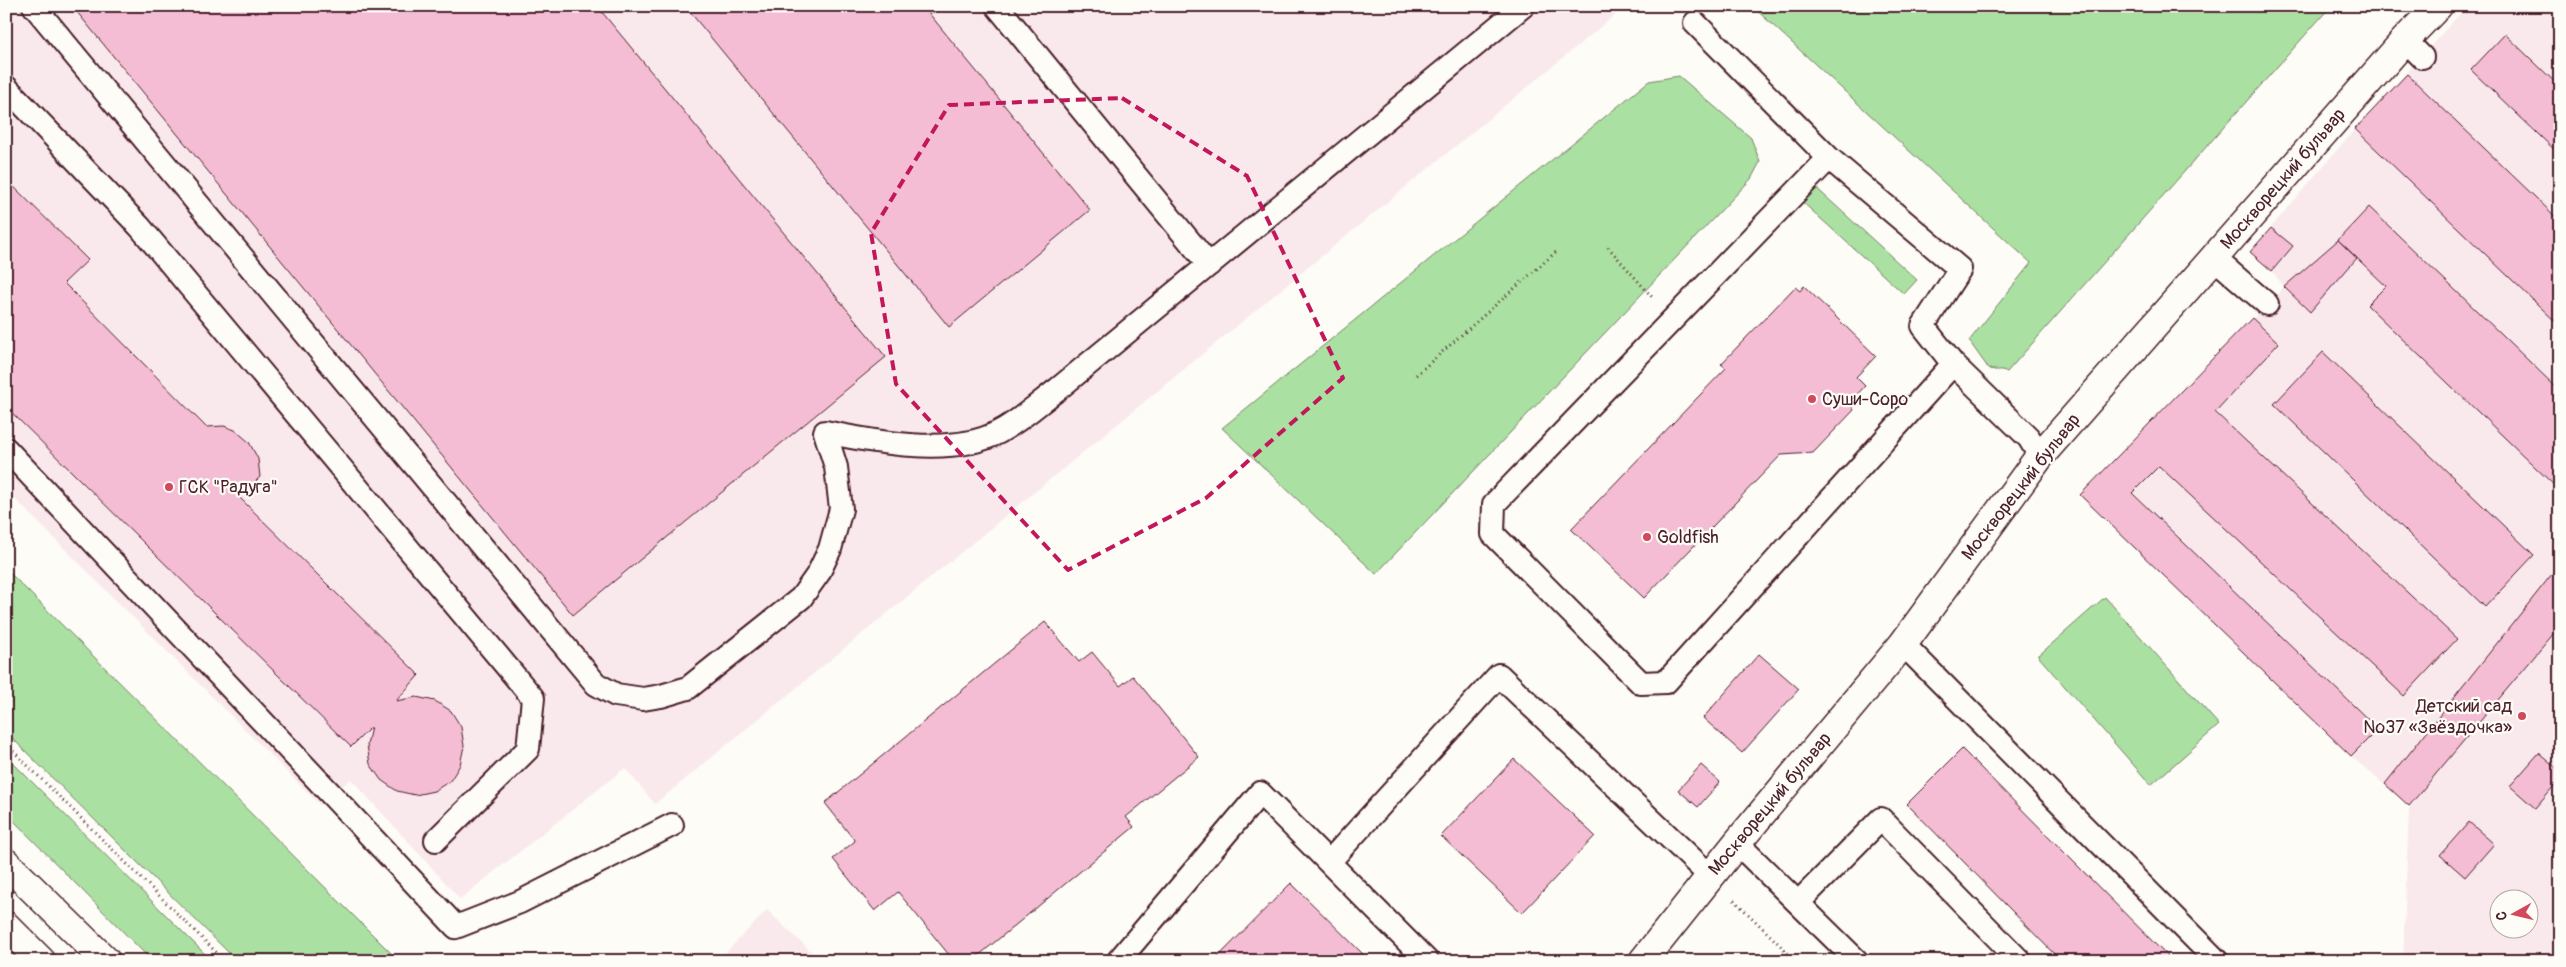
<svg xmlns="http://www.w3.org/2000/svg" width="2566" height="967" viewBox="0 0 2566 967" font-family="Pangolin,sans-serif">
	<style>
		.built { fill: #fae9ec; fill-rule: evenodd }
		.green { fill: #aae0a2; stroke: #7a8066 }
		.building { fill: #f4bdd4; stroke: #4a1f2b }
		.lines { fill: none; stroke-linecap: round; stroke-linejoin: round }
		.service-casing { stroke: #4a1f2b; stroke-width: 26 }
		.minor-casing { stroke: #4a1f2b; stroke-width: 31 }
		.primary-casing { stroke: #4a1f2b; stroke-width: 31 }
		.path { stroke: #4a1f2b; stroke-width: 3; stroke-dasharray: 1 4; stroke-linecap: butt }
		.service { stroke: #fdfcf7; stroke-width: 22 }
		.minor { stroke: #fdfcf7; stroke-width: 28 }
		.primary { stroke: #fdfcf7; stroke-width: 28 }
		.marked { fill: none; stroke: #c2185b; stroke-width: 4; stroke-dasharray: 10 6; stroke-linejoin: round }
		.poi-dot { fill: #d1495b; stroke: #fdfcf7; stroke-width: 2 }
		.labels { text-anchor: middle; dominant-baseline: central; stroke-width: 4.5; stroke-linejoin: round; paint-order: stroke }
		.street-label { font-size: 18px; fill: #4a1f2b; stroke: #fdfcf7 }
		.poi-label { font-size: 18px; fill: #4a1f2b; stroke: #fdfcf7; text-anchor: start }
	</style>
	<rect width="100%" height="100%" fill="#fdfcf7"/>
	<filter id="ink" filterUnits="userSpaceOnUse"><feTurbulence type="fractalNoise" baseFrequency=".02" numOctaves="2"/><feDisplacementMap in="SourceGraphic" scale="10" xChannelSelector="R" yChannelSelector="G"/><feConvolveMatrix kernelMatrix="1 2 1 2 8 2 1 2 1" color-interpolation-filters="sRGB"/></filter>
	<g filter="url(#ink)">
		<!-- built -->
		<path class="built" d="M6 6H1626L655 804 625 768 460 899 351 779 320 805 6 490Z
			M2467 6H2560V961H2403L2409 806 2351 756 2080 495 2284 287 2272 271 2250 252 2355 129ZM2498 900H2528V930H2498Z
			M767 910 821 961H718Z"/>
		<!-- green -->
		<path class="green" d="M1752 6H2331L2007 372 1989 369 1969 341 2031 263Z
			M1679 76 1751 138 1760 162 1751 179 1376 574 1222 428 1649 81Z
			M1812 184 1917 280 1904 294 1799 199Z
			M6 569 399 961H237L6 732Z
			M2105 597 2219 725 2151 785 2038 656Z
			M6 756 212 961H152L6 813Z"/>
		<!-- building -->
		<path class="building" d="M72 6H597L886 357 573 615Z
			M685 6H923L1090 210 949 327Z
			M2505 34 2560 87V155L2471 70Z
			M2407 74 2560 221V326L2355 129Z
			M6 179 88 260 64 283 206 427 224 426 235 430 249 442 258 459 260 477 239 497 419 675 396 701 416 697 435 701 451 711 461 727 464 746 460 765 450 781 434 791 415 795 397 791 381 780 370 764 367 745 371 727 351 747 6 407Z
			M2369 207 2560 391V491L2367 305 2386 286 2338 240Z
			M2271 228 2293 246 2272 271 2250 252Z
			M2338 240 2357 258 2310 312 2284 287Z
			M1804 286 1876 356 1856 377 1865 386 1849 403 1854 410 1813 453 1781 455 1644 598 1571 529 1726 368 1721 364 1795 287 1800 291Z
			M2252 318 2279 343 2215 412 2457 639 2404 696 2159 466 2132 493 2378 729 2351 756 2080 495Z
			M2323 352 2534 555 2485 607 2274 404Z
			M2560 564V626L2409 806 2385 784Z
			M1045 622 1079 662 1092 652 1120 686 1133 676 1199 757 1126 817 1134 827 972 961H954L898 892 875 911 833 859 855 841 825 803Z
			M1759 654 1799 689 1742 753 1703 718Z
			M1962 749 2172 961H2061L1907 804Z
			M2539 753 2560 771V779L2535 808 2510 786Z
			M1514 759 1595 836 1522 913 1441 836Z
			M1701 765 1720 782 1698 807 1678 790Z
			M2469 822 2494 844 2465 877 2440 855Z
			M1291 883 1370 961H1217L1216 959Z"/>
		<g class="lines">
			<!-- service casing -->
			<g class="service-casing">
				<path id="service" d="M34 6 596 684 616 695 643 699 661 696 688 688 801 598 818 574 830 549 841 509 836 467 825 432C874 442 953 457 999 432 1020 421 1039 403 1058 389L1523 6
					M997 6 1209 265
					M1695 23 1829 158
					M2405 40 2422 57
					M6 87 140 227 533 698 528 749 436 840
					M2214 258 2267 304
					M1953 364 1666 682 1641 683 1493 534 1494 504 1829 158 1960 269 1923 326 1953 364 2029 438 2040 456
					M6 449 456 927 520 902 672 825
					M1903 644 2217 961
					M1737 843 1857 961
					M1329 862 1499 675 1710 876
					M1798 903 1881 819 2020 961
					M1118 961 1260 793 1427 961"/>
			</g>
			<!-- minor casing -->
			<g class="minor-casing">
				<path id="minor" d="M1643 961 1737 843 1903 644 2040 456 2405 40 2438 6"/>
			</g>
			<!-- primary casing -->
			<g class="primary-casing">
				<path id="primary" d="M6 863 106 961
					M6 926 41 961"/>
			</g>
			<!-- path -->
			<path class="path" d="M1608 247 1652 297
				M1416 375 1557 251
				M6 744 225 961
				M1734 900 1796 961
				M1603 961 1609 954"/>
			<!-- service -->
			<use href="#service" class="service"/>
			<!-- minor -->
			<use href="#minor" class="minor"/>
			<!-- primary -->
			<use href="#primary" class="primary"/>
		</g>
	</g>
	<!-- marked area -->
	<path class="marked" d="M1122 98 1247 176 1343 378 1206 498 1068 570 896 384 871 233 949 105Z"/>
	<!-- markers -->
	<g class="poi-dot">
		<circle cx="1812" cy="399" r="5"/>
		<circle cx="169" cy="487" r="5"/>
		<circle cx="1647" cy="537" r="5"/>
		<circle cx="2522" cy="716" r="5"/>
	</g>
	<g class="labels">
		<!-- street labels -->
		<g class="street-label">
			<text transform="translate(2283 179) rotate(-49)">Москворецкий бульвар</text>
			<text transform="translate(2021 487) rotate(-52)">Москворецкий бульвар</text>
			<text transform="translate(1770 804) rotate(-50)">Москворецкий бульвар</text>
		</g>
		<!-- poi labels -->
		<g class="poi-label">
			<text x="1822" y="399">Суши-Соро</text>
			<text x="179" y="487">ГСК "Радуга"</text>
			<text x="1657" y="537">Goldfish</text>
			<text x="2512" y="706" text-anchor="end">Детский сад<tspan x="2512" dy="21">№37 «Звёздочка»</tspan></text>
		</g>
	</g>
	<!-- margin -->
	<rect width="2566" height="967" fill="none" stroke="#fdfcf7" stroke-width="25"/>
	<rect x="12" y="12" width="2541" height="942" fill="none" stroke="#4a1f2b" stroke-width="2" filter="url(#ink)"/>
	<!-- north arrow -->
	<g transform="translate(2514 914) rotate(262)"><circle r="24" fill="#fdfcf7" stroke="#b5a4a5"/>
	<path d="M0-4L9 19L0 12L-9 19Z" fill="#d1495b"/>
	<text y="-8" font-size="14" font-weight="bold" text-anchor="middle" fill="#4a1f2b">С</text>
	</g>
</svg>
